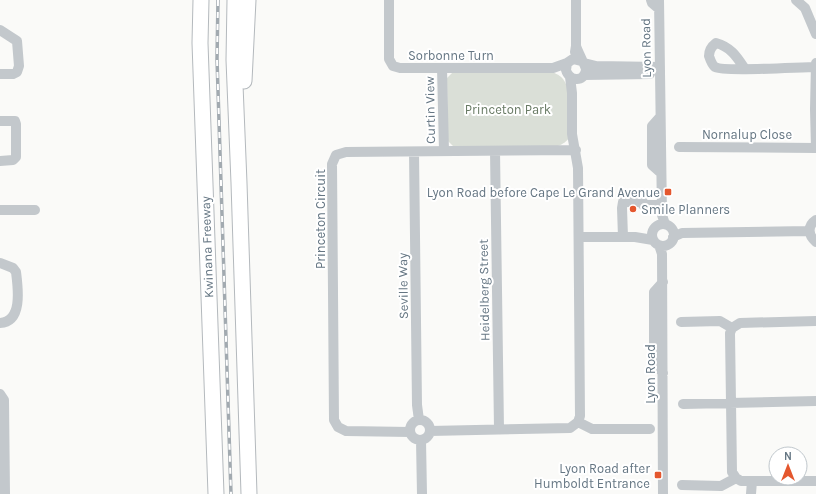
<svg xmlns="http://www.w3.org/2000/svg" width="816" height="494" viewBox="0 0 816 494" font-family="Karla,sans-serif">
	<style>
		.green { fill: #dadfd7 }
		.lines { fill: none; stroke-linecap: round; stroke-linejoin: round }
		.highway-casing { stroke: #b4b9bd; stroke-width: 17 }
		.minor { stroke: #c3c8cc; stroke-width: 10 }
		.highway { stroke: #fff; stroke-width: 15 }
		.rail-casing { stroke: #a2aab0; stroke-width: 3.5 }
		.rail { stroke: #fff; stroke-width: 2; stroke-dasharray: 6; stroke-linecap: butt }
		.poi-dot { fill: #e4572e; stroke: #fff; stroke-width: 1.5 }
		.labels { text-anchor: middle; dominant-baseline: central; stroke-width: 4; stroke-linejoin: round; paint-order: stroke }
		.street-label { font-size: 13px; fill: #657683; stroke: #fff }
		.park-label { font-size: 13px; fill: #687a64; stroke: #fff }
		.poi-label { font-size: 13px; fill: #657683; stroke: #fff; text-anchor: end }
	</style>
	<rect width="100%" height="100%" fill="#fafaf8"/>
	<!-- green -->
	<path class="green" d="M549 71C554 73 559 74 563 79 573 92 570 120 570 137 566 142 563 144 558 146L454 147 448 141 447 78 453 72Z"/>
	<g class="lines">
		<!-- highway casing -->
		<g class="highway-casing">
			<path id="highway" d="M201 0 200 43 216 494
				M235 0 234 60 239 183 249 494
				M244 81 248 0"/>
		</g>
		<!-- minor -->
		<path class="minor" d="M389 0V59L393 66 400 68H553L567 63
			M651 0 652 3 659 9
			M659 0 662 215 665 224
			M796 0 805 8 816 34
			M0 30 17 41 19 66 17 72 13 74H0
			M576 46C578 52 586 67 586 70 584 83 569 81 566 70L567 63 573 59 581 61
			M575 52 576 46V0
			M584 63 596 66 660 67
			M816 63 815 109 816 148
			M442 68 444 151
			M745 69C737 57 731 47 716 43 712 46 709 50 709 56 710 59 712 65 715 67 724 72 800 67 816 67
			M584 75 650 74
			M660 117 652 126V165L661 173
			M0 121H15L16 124V157L13 160 0 161
			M679 147 816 148
			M495 151 499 429
			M414 152 417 405 419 420
			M0 210H35
			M816 220C807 226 808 235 816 242
			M652 235a11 11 0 1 1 22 0a11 11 0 1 1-22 0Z
			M579 237H635L653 240
			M623 237 622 208 623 202H643V205H662
			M673 237 682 233 809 231
			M659 245 662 254 663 494
			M0 263 13 268 16 272C18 288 23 322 0 323
			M663 282 654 292V362L656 366 663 373
			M816 321 740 323 732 328 730 333 732 472 736 478 741 481H816
			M681 322 720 321 732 328
			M0 394 4 400 5 494
			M683 404 816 401
			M410 430a10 10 0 1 1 20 0a10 10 0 1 1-20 0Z
			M578 422 592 429H650
			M430 431 570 428 578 422 580 416 578 168 572 134V93L570 77
			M410 432 346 431 338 427 334 420 332 164 336 155 346 152 576 150
			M421 440 422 494
			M682 485 721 486 736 478
			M751 494 752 481"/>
		<!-- highway -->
		<use href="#highway" class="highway"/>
		<!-- rail casing -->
		<g class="rail-casing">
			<path id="rail" d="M218 0 217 59 231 494"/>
		</g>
		<!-- rail -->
		<use href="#rail" class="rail"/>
	</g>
	<!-- markers -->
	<g class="poi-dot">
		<rect x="664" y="188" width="8" height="8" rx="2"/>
		<circle cx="633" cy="209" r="4"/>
		<rect x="654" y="471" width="8" height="8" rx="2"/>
	</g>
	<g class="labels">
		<!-- street labels -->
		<g class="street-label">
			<text transform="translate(646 48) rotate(-91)">Lyon Road</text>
			<text x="451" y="55">Sorbonne Turn</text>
			<text transform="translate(430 110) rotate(-91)">Curtin View</text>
			<text x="747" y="134">Nornalup Close</text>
			<text transform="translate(320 219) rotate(-90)">Princeton Circuit</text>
			<text transform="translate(207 247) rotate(-92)">Kwinana Freeway</text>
			<text transform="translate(403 286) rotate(-91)">Seville Way</text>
			<text transform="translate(484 290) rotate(-91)">Heidelberg Street</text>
			<text transform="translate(650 374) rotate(-90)">Lyon Road</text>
		</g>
		<!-- park labels -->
		<g class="park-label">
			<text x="508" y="109">Princeton Park</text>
		</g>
		<!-- poi labels -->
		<g class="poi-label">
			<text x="660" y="192">Lyon Road before Cape Le Grand Avenue</text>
			<text x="641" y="209" text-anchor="start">Smile Planners</text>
			<text x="650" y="468">Lyon Road after<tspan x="650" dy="15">Humboldt Entrance</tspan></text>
		</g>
	</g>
	<!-- north arrow -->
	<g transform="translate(788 466)"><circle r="19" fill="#ffffff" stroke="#c1c8cd"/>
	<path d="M0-3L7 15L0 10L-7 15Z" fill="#e4572e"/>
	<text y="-6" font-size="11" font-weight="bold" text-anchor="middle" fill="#657683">N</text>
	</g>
</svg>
